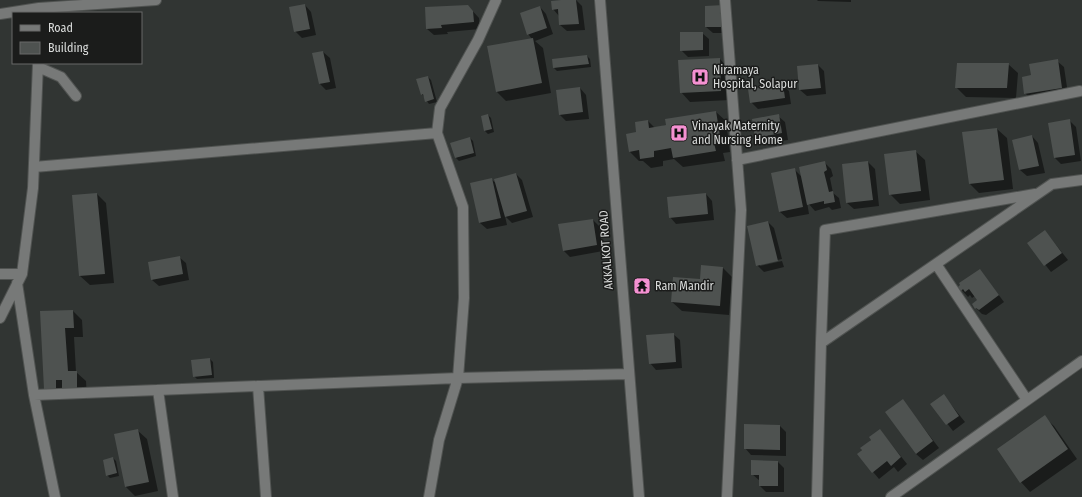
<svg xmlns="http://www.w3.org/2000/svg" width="1082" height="497" viewBox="0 0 1082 497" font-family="'Fira Sans Condensed',sans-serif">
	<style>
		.shadow { fill: #0007 }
		.building { fill: #4e5250 }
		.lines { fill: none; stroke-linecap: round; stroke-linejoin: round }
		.minor-casing { stroke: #505351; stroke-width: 12 }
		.minor { stroke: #777978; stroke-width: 10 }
		.labels { text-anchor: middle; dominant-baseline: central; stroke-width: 3; stroke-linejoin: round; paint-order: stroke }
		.poi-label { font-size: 12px; fill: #dbdddc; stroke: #1b1c1b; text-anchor: start }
		.street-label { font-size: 12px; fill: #dbdddc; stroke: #1b1c1b }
	</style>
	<rect width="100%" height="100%" fill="#313533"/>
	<!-- shadow -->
	<path class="shadow" d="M576 0 582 6 585 30 567 31 560 25 559 16 553 9Z
		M817 0H851V2L818 1Z
		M305 5 311 12 316 35 302 38 295 31Z
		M468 6 479 18 480 29 447 32 448 34 434 35 427 29Z
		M706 6 730 33H713L706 27Z
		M540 7 546 14 553 34 535 41 543 48 551 93 506 101 497 92 532 39 528 34Z
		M702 33 709 39V56L688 57 681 50Z
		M323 52 330 58 336 88 326 90 320 84Z
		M587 56 590 59 591 67 557 71 554 68Z
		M720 59 729 69 730 100 690 102 681 92Z
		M1057 61 1064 67 1068 94 1032 100 1025 93 1032 76Z
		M1008 64 1018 73 1016 98 966 97 956 87Z
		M818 65 824 71 826 94 807 96 800 90Z
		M428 77 431 80 437 102 429 104 422 94Z
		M783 85 789 91 791 104 758 109 751 102Z
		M580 88 586 95 589 119 566 121 560 115Z
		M716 112 726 121 730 152 723 153 725 161 683 167 674 159 663 161V166L651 168 643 161H639L630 152 637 133 648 121 655 128Z
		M488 115 491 118 494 132 488 134 485 131Z
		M778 116 785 122 788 140 762 144 756 137Z
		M1069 120 1076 127 1081 161 1061 164 1055 158Z
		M997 129 1007 138 1013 189 979 193 970 184Z
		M1032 136 1038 143 1045 173 1027 176 1020 170 1014 141Z
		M470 138 473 141 476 156 459 161 456 158Z
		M915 151 925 160 930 200 900 204 890 194Z
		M868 162 875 169 879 206 854 209 847 203Z
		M825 163 831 169 833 176 830 178 833 193 839 198 841 208 832 210 829 207 815 211 807 202 809 214 787 218 780 212 772 174 795 170 802 177Z
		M516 174 522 180 533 217 512 223 505 216 507 225 487 229 480 223 471 184 491 179 497 184Z
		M97 194 106 203 114 283 90 285 80 276Z
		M706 194 712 201 714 220 676 224 670 217Z
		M593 220 599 226 603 251 570 257 563 250Z
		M768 222 774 228 782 259 760 264V266L782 261 784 267 764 272 757 265Z
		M1045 231 1068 260 1051 272 1028 243Z
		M179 257 186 263 189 280 159 286 152 280Z
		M723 268 732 277 729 315 682 311 672 302 701 280Z
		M980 270 1004 302 986 315 982 314 973 305 978 300 975 296 972 298 970 295 968 297 959 287Z
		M73 311 82 320 83 337H74L76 372 86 381 87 399H73L65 392 55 398 45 389 41 312Z
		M673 334 680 340 682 368 656 370 650 363Z
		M210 359 213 362 214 378 197 379 194 376Z
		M944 396 965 422 953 431 932 404Z
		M903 401 939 448 923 460 916 454Z
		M1044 417 1054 426 1077 459 1030 492 1021 482Z
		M780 426 786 432V456L751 455 745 448Z
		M137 430 147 439 158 491 135 496 126 487Z
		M880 430 907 464 898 472 894 467 879 479 858 454Z
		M113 458 116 461 119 476 110 478 107 475Z
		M778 462 784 468V492H766L760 486V481L752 474Z"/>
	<!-- building -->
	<path class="building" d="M561 0H576L579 24 559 25 558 9 552 10 551 1Z
		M305 4 310 29 294 32 289 7Z
		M468 5 473 11 474 22 441 25 442 28 426 29 425 7Z
		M724 5V27H705V6Z
		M540 6 547 28 527 35 520 13Z
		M680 32H703V50L680 51Z
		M533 38 542 83 496 92 487 46Z
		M323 51 330 82 319 84 312 53Z
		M587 55 589 64 553 68 552 59Z
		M720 58 721 91 680 93 678 60Z
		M1058 59 1062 88 1024 94 1022 77 1031 75 1029 64Z
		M957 63H1009L1007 88H955Z
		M818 64 821 88 799 90 797 66Z
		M428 76 434 99 425 102 423 94 421 95 416 79Z
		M783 84 785 98 750 103 748 89Z
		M580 87 583 112 559 115 556 90Z
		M716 111 721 142 714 143 716 151 673 158 671 148 654 151V157L640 159 639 150 629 152 626 134 636 132 635 122 648 120 649 128 666 125 665 119Z
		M488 114 492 129 484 131 481 116Z
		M779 114 782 133 755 138 752 119Z
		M1070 119 1075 155 1054 158 1048 123Z
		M997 128 1004 180 969 184 962 132Z
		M1032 135 1039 166 1019 170 1012 140Z
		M470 137 474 153 455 158 450 143Z
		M916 150 921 191 889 195 884 154Z
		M825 161 827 170 824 172 829 192 833 191 835 202 824 204V201L807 205 799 167Z
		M868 161 873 200 846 203 842 164Z
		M795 168 803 207 779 212 771 173Z
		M516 173 527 211 505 217 494 179Z
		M492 178 501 218 479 223 470 183Z
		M97 193 105 274 79 276 72 195Z
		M706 193 708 214 669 218 667 197Z
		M593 219 597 245 563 251 558 224Z
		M768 221 778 261 756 266 747 226Z
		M1045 230 1062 253 1044 266 1027 243Z
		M180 256 183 274 151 280 148 262Z
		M701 265 723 267 720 306 671 302 673 277 700 279Z
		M980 269 999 295 979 310 976 308 975 309 972 304 977 300 969 289 965 292 963 289 961 291 958 287 960 285 959 283Z
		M73 310 74 328H65L68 371H77V389L62 390V380H56V389H44L40 311Z
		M674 333 676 362 649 364 646 335Z
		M210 358 212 375 193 377 191 360Z
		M944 394 959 416 946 425 930 404Z
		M903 399 933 441 916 454 885 412Z
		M1045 415 1068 449 1020 483 997 449Z
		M744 424 780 425V450L744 449Z
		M138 429 149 482 125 487 114 434Z
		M880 429 901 457 891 466 887 461 872 473 857 454 862 450 860 448 871 440 869 437Z
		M113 457 117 473 106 476 103 460Z
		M751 460 778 461V486H759V475H751Z"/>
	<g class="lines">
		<!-- minor casing -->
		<g class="minor-casing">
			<path id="minor" d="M600 0 639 497
				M725 0 741 210 727 497
				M0 14 39 8 156 0
				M38 67 61 77 76 96
				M737 160 1080 91
				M34 167 437 133
				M936 264 1027 400
				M0 274H22
				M17 283 34 395 55 497
				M0 318 22 274 33 188 38 63
				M821 343 825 230 1035 194
				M258 386 266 497
				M158 390 173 497
				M34 395 458 378 629 374
				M429 497 439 440 458 378 464 298 463 207 437 133 440 108 478 40 496 0
				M817 497 821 343 1052 184 1082 180
				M891 497 1082 361"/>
		</g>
		<!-- minor -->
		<use href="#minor" class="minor"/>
	</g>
	<!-- icons -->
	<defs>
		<g id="hospital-square" transform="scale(0.9)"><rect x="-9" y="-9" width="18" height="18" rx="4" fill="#f591d2" stroke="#1b1c1b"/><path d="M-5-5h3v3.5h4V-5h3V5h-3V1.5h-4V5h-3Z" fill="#111"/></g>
		<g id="temple-square" transform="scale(0.9)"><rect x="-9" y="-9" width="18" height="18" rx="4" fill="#f591d2" stroke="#1b1c1b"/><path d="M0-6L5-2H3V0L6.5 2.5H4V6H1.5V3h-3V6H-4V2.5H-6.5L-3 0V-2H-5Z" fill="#111"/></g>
	</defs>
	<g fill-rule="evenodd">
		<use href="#hospital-square" x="700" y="77"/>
		<use href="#hospital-square" x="679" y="133"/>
		<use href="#temple-square" x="642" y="286"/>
	</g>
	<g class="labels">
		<!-- poi labels -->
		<g class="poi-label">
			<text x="713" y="70">Niramaya<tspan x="713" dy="14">Hospital, Solapur</tspan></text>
			<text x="692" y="126">Vinayak Maternity<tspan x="692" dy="14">and Nursing Home</tspan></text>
			<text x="655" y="286">Ram Mandir</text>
		</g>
		<!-- street labels -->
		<g class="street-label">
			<text transform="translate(606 250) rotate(-94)">AKKALKOT ROAD</text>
		</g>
	</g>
	<!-- legend -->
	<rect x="12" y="12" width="130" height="52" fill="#1b1c1b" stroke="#686968"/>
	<rect x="20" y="25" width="20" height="6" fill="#777978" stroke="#686968"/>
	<text x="48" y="32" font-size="12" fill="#dbdddc">Road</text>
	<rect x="20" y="42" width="20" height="12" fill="#4e5250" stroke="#686968"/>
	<text x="48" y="52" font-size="12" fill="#dbdddc">Building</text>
</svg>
